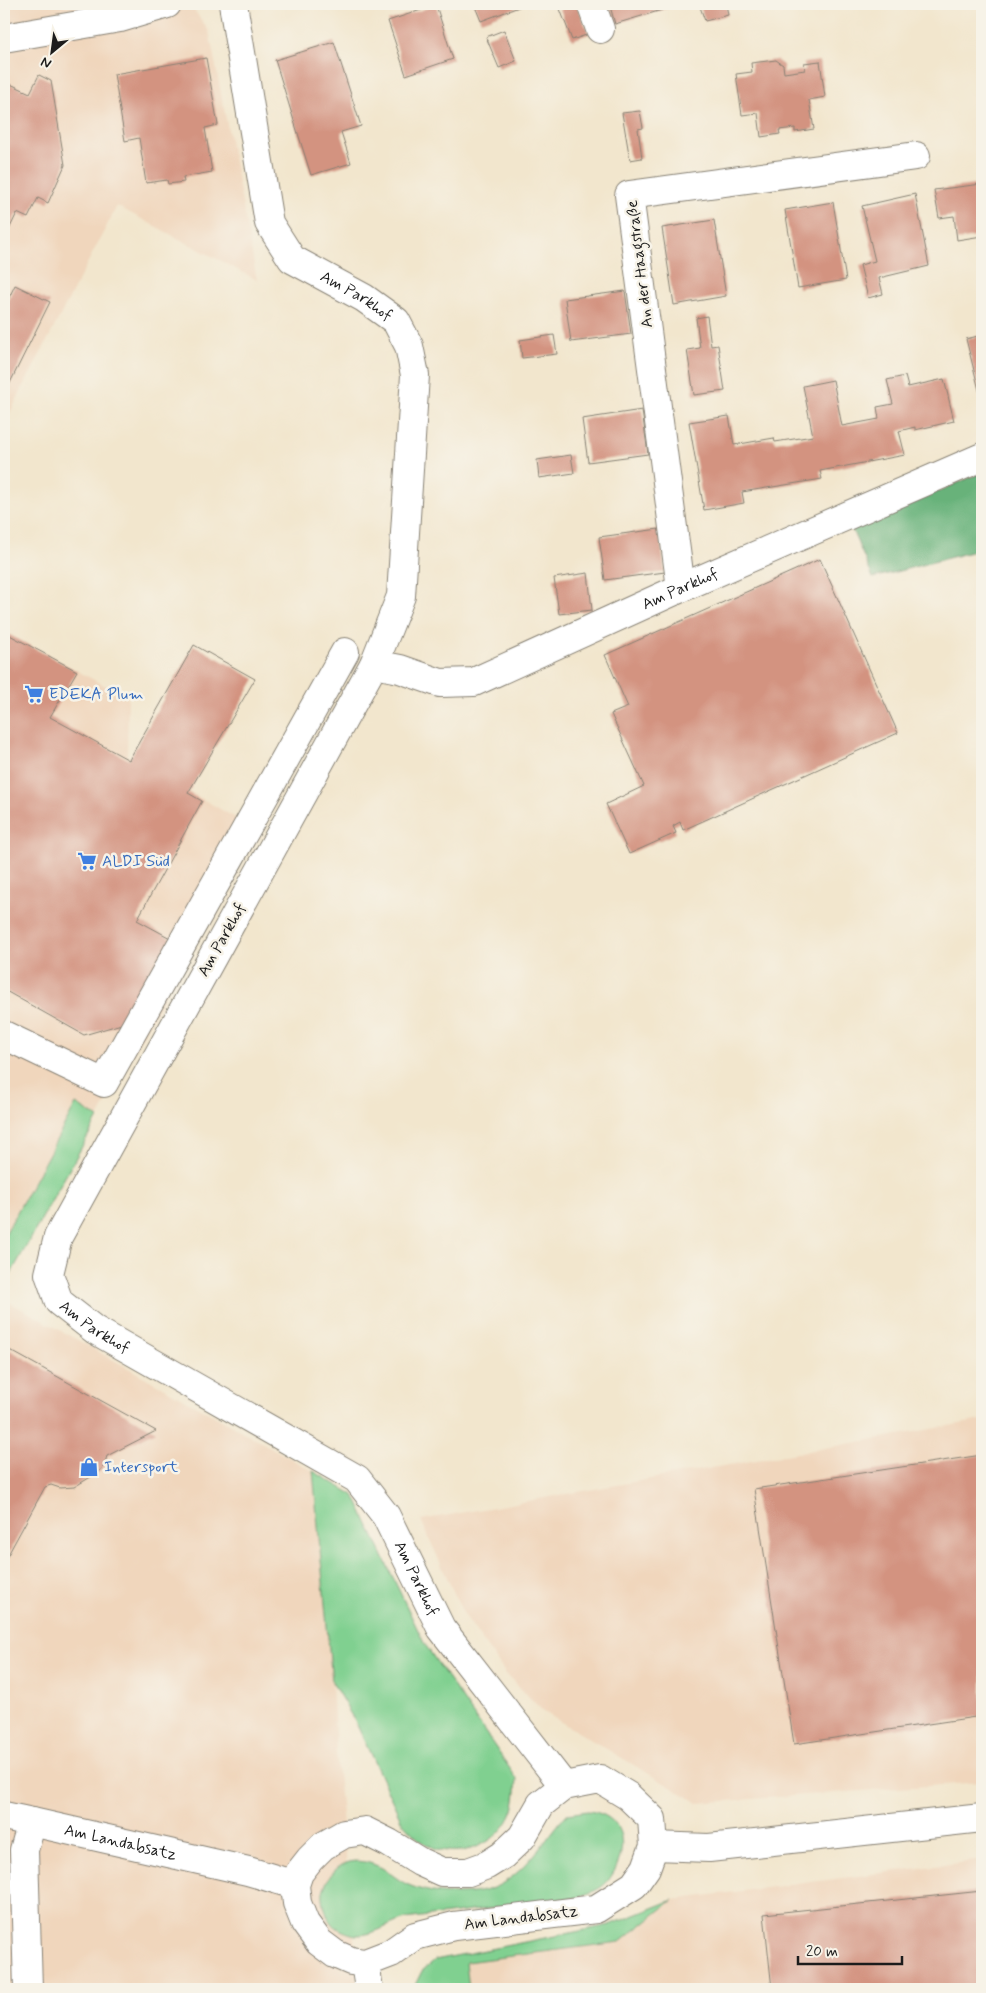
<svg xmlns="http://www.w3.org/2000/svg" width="986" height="1993" viewBox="0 0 986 1993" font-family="Mynerve,sans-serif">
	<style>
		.built { fill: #f0d6bc }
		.green { fill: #80d090; stroke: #4e7656 }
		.forest { fill: #68b27a; stroke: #42674b }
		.building { fill: #d39380 }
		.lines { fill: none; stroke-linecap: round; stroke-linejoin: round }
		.minor-casing { stroke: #878174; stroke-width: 30 }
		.minor { stroke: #fff; stroke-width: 28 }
		.labels { text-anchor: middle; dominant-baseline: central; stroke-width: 5; stroke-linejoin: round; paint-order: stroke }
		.street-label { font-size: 16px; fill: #1c1c1c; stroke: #f7f3e8 }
		.shop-label { font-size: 16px; fill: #366cbe; stroke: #f7f3e8; text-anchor: start }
	</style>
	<rect width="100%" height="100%" fill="#f7f3e8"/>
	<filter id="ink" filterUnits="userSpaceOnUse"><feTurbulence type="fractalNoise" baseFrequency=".02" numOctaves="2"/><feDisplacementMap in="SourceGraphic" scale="10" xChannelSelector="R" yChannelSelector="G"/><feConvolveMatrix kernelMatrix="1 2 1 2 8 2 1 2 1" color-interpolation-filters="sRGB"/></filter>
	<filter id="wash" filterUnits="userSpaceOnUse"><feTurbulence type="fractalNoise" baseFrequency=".0096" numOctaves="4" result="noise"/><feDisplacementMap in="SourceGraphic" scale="20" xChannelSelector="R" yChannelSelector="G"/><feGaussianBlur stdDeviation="1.12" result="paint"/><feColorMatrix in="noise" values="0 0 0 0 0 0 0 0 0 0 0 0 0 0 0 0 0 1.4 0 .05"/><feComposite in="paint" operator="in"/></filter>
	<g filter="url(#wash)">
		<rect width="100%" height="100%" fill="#f2e6cd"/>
		<!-- built -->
		<path class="built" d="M4 4H190L209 31 257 280 117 206 4 424Z
			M4 632 128 698 127 756 255 829 98 1118 76 1105 4 1236Z
			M4 1299 313 1471 332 1682 336 1753 359 1989H4Z
			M982 1420V1782L698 1803 544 1712 506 1674 463 1613 421 1520Z
			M982 1860V1989H469L466 1962 620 1942 673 1900Z"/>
		<!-- green -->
		<path class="green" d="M76 1104 98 1118 4 1286V1236Z
			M313 1471 354 1495 424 1643 517 1779C516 1789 516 1801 513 1810 502 1843 460 1862 428 1845 418 1840 410 1831 402 1822L357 1725 332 1682Z
			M588 1811C629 1815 629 1855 607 1882 599 1891 586 1894 575 1898 538 1903 500 1907 463 1912 444 1915 424 1916 406 1919 389 1923 374 1936 356 1935 349 1934 336 1929 332 1923 326 1915 320 1897 324 1888 335 1860 356 1855 382 1868 392 1874 400 1882 411 1886 432 1895 472 1897 493 1888 525 1875 545 1839 567 1814Z
			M673 1900 620 1942 466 1962 469 1989H413L422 1971 435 1960 610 1925Z"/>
		<!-- forest -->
		<path class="forest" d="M982 472V549L873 578 852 530Z"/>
		<g id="blocks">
			<!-- building -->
			<path class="building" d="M474 4H527L481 21Z
				M572 4H577L589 34 572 40 560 9Z
				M616 4H682L615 24 610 6Z
				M699 4H726L728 15 705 21Z
				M436 5 453 59 406 75 388 21Z
				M504 30 516 61 499 68 486 37Z
				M334 42 361 126 341 132 351 163 311 175 275 60Z
				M206 58 218 125 205 128 212 172 183 177 184 182 168 184 167 180 146 183 139 138 125 141 114 74Z
				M776 60 783 65 784 73 805 70 804 63 820 61 825 97 809 100 814 129 795 132V128L779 130 780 134 761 137 758 113 742 115 736 74 752 72 751 63Z
				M39 75 51 81 65 165 48 203 38 198 28 218 17 213 4 240V86L6 82 30 93Z
				M640 111 643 128 638 129 642 158 630 160 622 113Z
				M982 184V236L957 240 954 216 939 218 934 190Z
				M915 194 929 266 879 278 883 294 868 298 860 265 875 261 862 206Z
				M833 202 846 280 798 288 785 210Z
				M714 220 726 296 674 305 662 228Z
				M15 285 50 302 4 395V330L7 325 4 323V308Z
				M625 291 631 334 571 342 565 299Z
				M707 316 711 346 718 345 725 391 694 395 687 350 700 348 696 318Z
				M554 335 557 354 522 358 520 340Z
				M982 335V393L980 394 966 339Z
				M905 376 908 387 944 379 954 421 915 430V427L899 431 905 455 820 471 822 479 742 492 744 503 704 510 689 422 729 416 734 445 774 438 775 442 813 436 803 386 833 380 842 426 879 419 877 407 893 404 887 380Z
				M642 410 648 454 588 462 582 419Z
				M571 455 574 473 539 478 537 460Z
				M659 529 665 572 605 580 599 537Z
				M820 559 898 733 683 830 680 822 673 826 676 833 629 854 606 804 644 786 611 714 628 707 605 655Z
				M588 573 592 610 559 614 554 578Z
				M4 632 77 671 50 717 129 760 194 645 255 679 188 793 202 801 137 920 172 939 125 1023 84 1035 4 990Z
				M4 1347 156 1431 107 1456 104 1466 99 1472 74 1487 60 1488 51 1485 45 1487 4 1562Z
				M982 1455V1716L794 1744 754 1489Z
				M982 1891V1989H772L764 1914Z"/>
		</g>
	</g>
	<g filter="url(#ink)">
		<use href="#blocks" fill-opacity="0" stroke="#878174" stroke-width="1"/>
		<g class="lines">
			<!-- minor casing -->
			<g class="minor-casing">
				<g id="minor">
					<path id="s1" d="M233 4 269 223 292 259 364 298 396 321 409 346 415 375 401 596 374 664 58 1237 49 1274 59 1302 95 1330 357 1479 386 1516 441 1628 564 1786"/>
					<path d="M591 4 600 29"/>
					<path d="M4 38 120 18 167 4"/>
					<path d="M681 588 629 195 916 156"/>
					<path id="s2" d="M374 664 400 669 440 683 474 682 681 588 982 457"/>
					<path d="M4 1035 104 1083 345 652"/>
					<path d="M600 1779 628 1796 652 1819 654 1846 646 1868 634 1885 596 1909 454 1926 415 1936 391 1953 365 1963 351 1961 335 1954 319 1942 305 1923 297 1903 295 1885 299 1873 310 1859 323 1846 344 1834 365 1831 389 1843 420 1862 442 1872H468L487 1865 503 1855 522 1837 541 1804 564 1786Z"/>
					<path d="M4 1816 32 1822"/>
					<path d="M654 1846 709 1848 982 1818"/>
					<path d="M365 1963 369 1989"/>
					<path id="s3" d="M28 1989 24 1850 32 1822 248 1871 295 1885"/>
				</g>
			</g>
			<!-- minor -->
			<use href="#minor" class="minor"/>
		</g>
	</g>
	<!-- icons -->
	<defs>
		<g id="supermarket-bare" transform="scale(1.5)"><path d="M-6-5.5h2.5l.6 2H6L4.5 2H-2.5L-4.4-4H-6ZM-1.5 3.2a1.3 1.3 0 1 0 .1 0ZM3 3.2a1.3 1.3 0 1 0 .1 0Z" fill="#3f7fe0" stroke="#f7f3e8" stroke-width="2.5" paint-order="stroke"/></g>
		<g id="shop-bare" transform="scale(1.5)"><path d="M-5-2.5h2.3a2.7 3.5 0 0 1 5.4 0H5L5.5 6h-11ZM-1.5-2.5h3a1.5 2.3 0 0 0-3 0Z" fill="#3f7fe0" stroke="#f7f3e8" stroke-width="2.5" paint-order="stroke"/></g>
	</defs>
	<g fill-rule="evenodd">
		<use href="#supermarket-bare" x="34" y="694"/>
		<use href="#supermarket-bare" x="87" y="861"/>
		<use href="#shop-bare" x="89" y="1467"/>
	</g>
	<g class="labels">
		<!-- street labels -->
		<g class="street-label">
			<text transform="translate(640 264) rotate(-97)">An der Haagstraße</text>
			<text stroke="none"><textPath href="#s1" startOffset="339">Am Parkhof</textPath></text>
			<text stroke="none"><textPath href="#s2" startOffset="329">Am Parkhof</textPath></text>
			<text transform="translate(222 940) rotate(-61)">Am Parkhof</text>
			<text stroke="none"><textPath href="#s1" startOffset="1504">Am Parkhof</textPath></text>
			<text stroke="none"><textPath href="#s1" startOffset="1924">Am Parkhof</textPath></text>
			<text stroke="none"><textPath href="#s3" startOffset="259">Am Landabsatz</textPath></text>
			<text transform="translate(521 1918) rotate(-7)">Am Landabsatz</text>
		</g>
		<!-- shop labels -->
		<g class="shop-label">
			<text x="49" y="694">EDEKA Plum</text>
			<text x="102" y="861">ALDI Süd</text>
			<text x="104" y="1467">Intersport</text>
		</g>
	</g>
	<!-- margin -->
	<rect width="986" height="1993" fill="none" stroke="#f7f3e8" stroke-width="20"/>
	<!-- north arrow -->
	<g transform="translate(52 52) rotate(209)" stroke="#f7f3e8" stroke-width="4" paint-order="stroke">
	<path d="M0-4L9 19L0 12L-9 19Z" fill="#1c1c1c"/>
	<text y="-8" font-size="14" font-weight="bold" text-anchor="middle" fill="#1c1c1c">N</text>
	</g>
	<!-- scale -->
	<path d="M798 1956v8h104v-8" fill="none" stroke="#1c1c1c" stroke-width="2.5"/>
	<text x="806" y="1956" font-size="15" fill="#1c1c1c" stroke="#f7f3e8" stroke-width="4" paint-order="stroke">20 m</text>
</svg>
